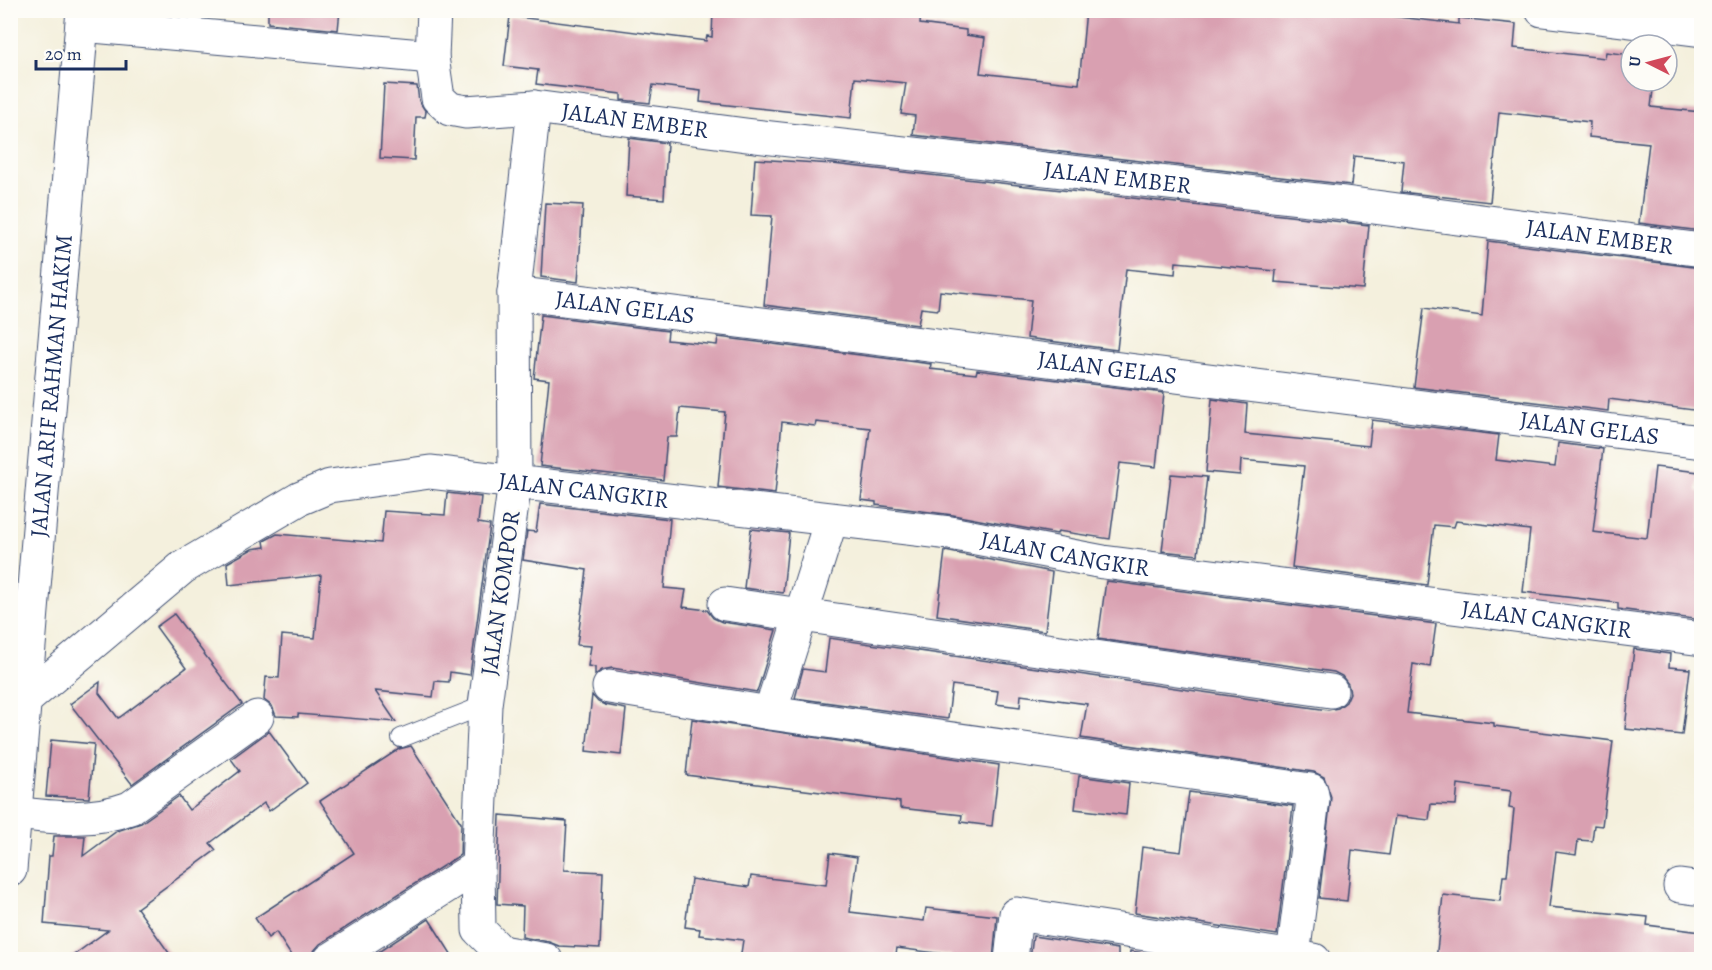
<svg xmlns="http://www.w3.org/2000/svg" width="1712" height="970" font-family="Alegreya,serif">
  <rect width="100%" height="100%" fill="#fdfcf7"/>
  <filter id="ink" filterUnits="userSpaceOnUse"><feTurbulence type="fractalNoise" baseFrequency=".0167" numOctaves="2"/><feDisplacementMap in="SourceGraphic" scale="12" xChannelSelector="R" yChannelSelector="G"/><feConvolveMatrix kernelMatrix="1 2 1 2 8 2 1 2 1" color-interpolation-filters="sRGB"/></filter>
  <filter id="wash" filterUnits="userSpaceOnUse"><feTurbulence type="fractalNoise" baseFrequency=".008" numOctaves="4" result="noise"/><feDisplacementMap in="SourceGraphic" scale="24" xChannelSelector="R" yChannelSelector="G"/><feGaussianBlur stdDeviation="1.35" result="paint"/><feColorMatrix in="noise" values="0 0 0 0 0 0 0 0 0 0 0 0 0 0 0 0 0 1.4 0 .05"/><feComposite in="paint" operator="in"/></filter>
  <g filter="url(#wash)">
    <rect width="100%" height="100%" fill="#f4f0dd"/>
    <g id="blocks">
      <!-- building -->
      <g fill="#d9a0b1">
        <polygon points="268,10 340,10 338,30 268,23"/>
        <polygon points="713,10 921,10 920,24 966,30 966,35 985,38 980,73 1079,84 1086,10 1372,10 1372,14 1459,24 1459,18 1516,24 1514,48 1605,58 1606,52 1631,55 1631,81 1654,81 1651,107 1701,112 1701,231 1639,223 1649,143 1589,137 1590,122 1499,112 1490,202 1401,192 1404,161 1354,156 1351,185 913,135 915,116 901,114 906,83 855,78 851,118 700,102 701,91 653,85 650,103 621,100 621,94 536,84 538,70 504,66 510,16 706,41 707,36 712,37"/>
        <polygon points="384,84 417,86 419,101 426,112 425,117 416,117 414,160 380,158"/>
        <polygon points="629,138 667,143 664,199 626,196"/>
        <polygon points="755,159 833,164 1369,225 1363,289 1275,282 1276,271 1176,262 1175,274 1126,269 1117,350 1027,338 1031,300 940,291 938,310 921,308 918,325 764,305 772,216 751,215"/>
        <polygon points="545,203 583,205 578,282 541,277"/>
        <polygon points="1488,241 1701,268 1701,411 1609,399 1608,411 1414,387 1424,308 1482,316"/>
        <polygon points="541,315 668,331 667,340 717,345 718,337 931,364 930,369 976,374 977,370 1164,393 1156,467 1120,463 1110,539 1058,531 1057,534 953,515 876,505 876,502 861,500 870,428 816,422 815,426 782,422 775,494 718,487 725,412 680,408 677,437 667,437 663,480 540,466 549,380 534,378"/>
        <polygon points="1212,399 1247,404 1245,434 1369,446 1372,420 1499,435 1496,460 1555,467 1558,443 1603,449 1593,532 1647,538 1655,467 1699,472 1697,491 1701,492 1701,620 1618,609 1618,603 1523,592 1530,530 1456,521 1454,527 1434,525 1427,585 1292,567 1304,466 1241,460 1240,475 1206,472"/>
        <polygon points="1171,474 1207,477 1198,555 1162,551"/>
        <polygon points="447,493 481,497 478,523 490,525 470,675 450,672 449,682 435,681 433,697 375,691 396,722 298,714 298,717 276,716 272,706 264,700 266,677 279,678 282,635 315,638 321,575 229,585 227,563 252,549 265,547 264,541 277,534 381,543 384,511 445,515"/>
        <polygon points="540,504 670,519 664,588 686,590 683,607 707,610 713,618 722,622 776,630 757,692 612,668 602,670 595,675 595,667 588,666 591,646 577,645 587,570 523,560 527,531 536,532"/>
        <polygon points="751,529 789,533 783,593 744,588"/>
        <polygon points="945,551 1052,572 1045,631 937,615"/>
        <polygon points="1106,581 1436,624 1430,667 1413,664 1407,713 1494,723 1494,726 1613,741 1602,826 1594,825 1592,841 1578,840 1576,855 1556,852 1549,907 1648,917 1647,925 1701,932 1701,960 1436,960 1443,895 1500,901 1503,876 1507,876 1514,809 1509,808 1511,791 1458,784 1456,805 1431,804 1429,820 1395,816 1389,855 1352,850 1347,901 1319,898 1331,797 1324,777 1314,772 1081,738 1087,704 1021,695 1020,707 996,704 998,691 952,685 948,719 795,698 803,669 825,672 829,638 1328,710 1338,708 1346,702 1350,693 1348,684 1342,676 1334,672 1098,639"/>
        <polygon points="174,614 242,704 132,784 70,704 100,682 99,693 118,718 120,717 186,668 156,627"/>
        <polygon points="1634,649 1670,654 1669,667 1690,669 1682,735 1625,729"/>
        <polygon points="592,695 598,702 605,705 626,709 621,755 586,751"/>
        <polygon points="692,719 999,765 992,826 961,822 962,815 900,808 900,802 686,775"/>
        <polygon points="269,731 307,783 269,811 264,803 210,843 216,850 137,908 174,960 67,960 108,930 44,924 49,856 52,856 54,836 85,836 83,856 117,831 141,823 179,796 189,810 240,771 231,759"/>
        <polygon points="51,740 94,744 89,798 46,796"/>
        <polygon points="411,746 461,823 460,855 320,944 314,951 311,960 294,960 276,932 268,938 255,918 354,853 320,801 399,749"/>
        <polygon points="1079,776 1129,783 1126,815 1075,809"/>
        <polygon points="1189,792 1293,806 1277,935 1135,913 1142,847 1181,852"/>
        <polygon points="500,815 567,821 564,870 603,872 600,948 559,946 549,942 522,937 523,906 497,904"/>
        <polygon points="830,853 857,857 850,912 924,921 926,908 997,916 993,960 950,960 951,955 897,948 895,960 740,960 743,940 699,935 700,929 685,927 691,879 749,887 751,876 826,885"/>
        <polygon points="429,919 455,960 366,960"/>
        <polygon points="1033,936 1118,949 1118,960 1030,960"/>
        <polygon points="1130,951 1188,960 1129,960"/>
      </g>
    </g>
  </g>
  <g filter="url(#ink)">
    <use href="#blocks" fill-opacity="0" stroke="#3c4c71" stroke-width="1.5"/>
    <g fill="none" stroke-linecap="round" stroke-linejoin="round">
      <!-- lane casing -->
      <g stroke="#3c4c71" stroke-width="20">
        <polyline id="lane" points="401,738 485,705"/>
      </g>
      <!-- street casing -->
      <g stroke="#3c4c71" stroke-width="35">
        <g id="street">
          <path id="s1" d="M434,10L432,57L438,98L450,109L466,112L534,107L746,135L1344,203L1702,250"/>
          <polyline points="1542,10 1702,30"/>
          <polyline points="82,25 432,57"/>
          <polyline points="534,107 514,293 515,482 485,705 478,866 479,930 501,952 546,960"/>
          <path id="s2" d="M514,293L1702,442"/>
          <polyline points="725,604 1331,691"/>
          <polyline points="609,687 770,713 1311,790 1313,800 1293,956"/>
          <path id="s3" d="M25,700L182,568L299,499L330,486L430,472L950,533L1103,562L1702,639"/>
          <polyline points="770,713 831,520"/>
          <path d="M15,813C55,818 92,822 130,808L257,717"/>
          <path id="s4" d="M10,870L83,10"/>
          <polyline points="1680,886 1702,889"/>
          <polyline points="330,960 478,866"/>
          <polyline points="1011,960 1016,914 1314,960"/>
        </g>
      </g>
      <!-- lane -->
      <use href="#lane" stroke="#fff" stroke-width="18"/>
      <!-- street -->
      <use href="#street" stroke="#fff" stroke-width="33"/>
    </g>
  </g>
  <g text-anchor="middle" dominant-baseline="central" stroke-width="6" stroke-linejoin="round" paint-order="stroke">
    <!-- street labels -->
    <g font-size="24" fill="#1b2f5e" stroke="#fdfcf7">
      <text stroke="none"><textPath href="#s1" startOffset="291">JALAN EMBER</textPath></text>
      <text stroke="none"><textPath href="#s1" startOffset="777">JALAN EMBER</textPath></text>
      <text stroke="none"><textPath href="#s1" startOffset="1263">JALAN EMBER</textPath></text>
      <text stroke="none"><textPath href="#s2" startOffset="112">JALAN GELAS</textPath></text>
      <text stroke="none"><textPath href="#s2" startOffset="598">JALAN GELAS</textPath></text>
      <text stroke="none"><textPath href="#s4" startOffset="486">JALAN ARIF RAHMAN HAKIM</textPath></text>
      <text stroke="none"><textPath href="#s2" startOffset="1084">JALAN GELAS</textPath></text>
      <text stroke="none"><textPath href="#s3" startOffset="630">JALAN CANGKIR</textPath></text>
      <text stroke="none"><textPath href="#s3" startOffset="1116">JALAN CANGKIR</textPath></text>
      <text transform="translate(500 593) rotate(-82)">JALAN KOMPOR</text>
      <text stroke="none"><textPath href="#s3" startOffset="1602">JALAN CANGKIR</textPath></text>
    </g>
  </g>
  <!-- margin -->
  <rect width="1712" height="970" fill="none" stroke="#fdfcf7" stroke-width="36"/>
  <!-- north arrow -->
  <g transform="translate(1649 63) rotate(276)"><circle r="28" fill="#fdfcf7" stroke="#a3aaba" stroke-width="1.5"/>
  <path d="M0-4.5L10 22L0 15L-10 22Z" fill="#d1495b"/>
  <text y="-9" font-size="16" font-weight="bold" text-anchor="middle" fill="#1b2f5e">U</text>
  </g>
  <!-- scale -->
  <path d="M36 60v9h90v-9" fill="none" stroke="#1b2f5e" stroke-width="3"/>
  <text x="45" y="60" font-size="18" fill="#1b2f5e" stroke="#fdfcf7" stroke-width="4.5" paint-order="stroke">20 m</text>
</svg>
